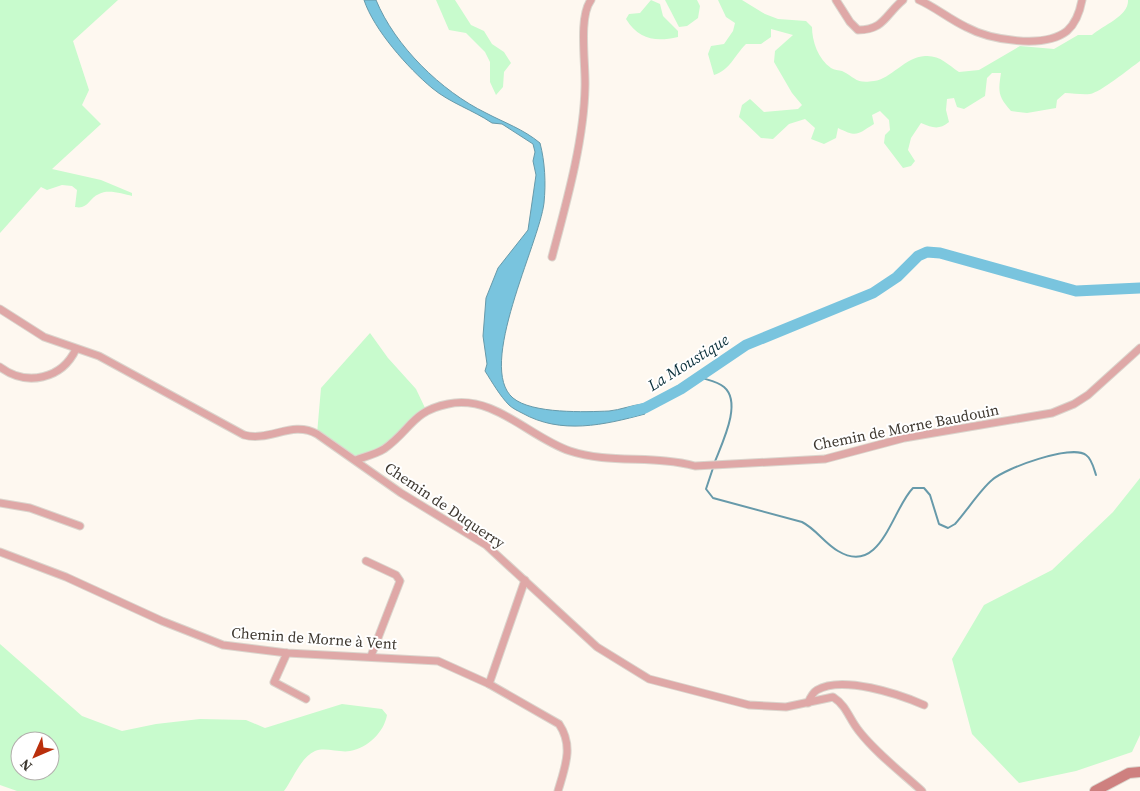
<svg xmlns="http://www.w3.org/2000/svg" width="1140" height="791" font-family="'Source Serif 4',serif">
  <rect width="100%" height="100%" fill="#fef8f0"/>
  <!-- green -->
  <g fill="#c8fbcd" fill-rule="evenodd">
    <path d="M0,0H118L73,41L89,90L82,105L101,124L52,169L101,180L132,193V196C123,194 108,189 99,194C89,198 88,210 75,207L77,190L72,186L62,185L47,190L41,187L0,233Z"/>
    <polygon points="436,0 455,0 471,25 484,31 492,44 504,52 511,63 504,72 503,87 496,95 490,82 490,62 485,52 466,33 449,30"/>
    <path d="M651,0L660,4L663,16L678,31V37C656,42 639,40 626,19L629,14L640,13Z"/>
    <polygon points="665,0 697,0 700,6 698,18 687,26 679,27"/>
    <path d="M718,0H742L765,14L778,19L806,21L812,27C812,41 818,59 831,68C834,70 839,70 842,71C856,78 856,84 874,81C891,79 905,57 925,56C940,55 947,64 959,72L979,70L1020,46L1054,49L1078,35H1092C1103,25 1129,16 1128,0H1140V61C1129,69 1101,92 1090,94C1082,95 1073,93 1065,93L1057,100L1056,108L1027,113L1011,111C998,96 998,92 1001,73H992L987,78L985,96L964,109L957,107L954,98L947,99L946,110L949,122C939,130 933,128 921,123L911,138L908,150L915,161L911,166L903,168L884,143L885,135L890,130L889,120L880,111L872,115L874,124C857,134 858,138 838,128L836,138L824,144L811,139L815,128L805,119L789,124L773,139L761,138L739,117L742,105L750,99L764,112L798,109L802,105L792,93L774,62L775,51L793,35L771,29V37L761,44H746C734,56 730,70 714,75L708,54L711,46L724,44L733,31L735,23L726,17Z"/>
    <polygon points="370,333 388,358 416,389 426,410 383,450 356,460 317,434 321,388"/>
    <polygon points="1140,478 1140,735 1132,752 1076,771 1019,783 972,734 952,659 984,605 1052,570 1113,512"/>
    <path d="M0,644L82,716L122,731L156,724L200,719L246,720L265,728L342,704L382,709L387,715C384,732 368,748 350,751C340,753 325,747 315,751C301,757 293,779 284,791H17L0,785ZM20,741H50V771H20Z"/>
  </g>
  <!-- water -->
  <path fill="#79c4de" stroke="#679aaa" d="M364,0H376C395,46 441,91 486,113C505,123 523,129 540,143C545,162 546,183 544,203C539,244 476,367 513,398C532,414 586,412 609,411C620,410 632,405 643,404L645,414C604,425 561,435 522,413C518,411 512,408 509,405C500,396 492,382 485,371L487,364L483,336L486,298L498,268L528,230L536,175L533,161L535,152L533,144L502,124L492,123C473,110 450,103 432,88C408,68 374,30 364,0Z"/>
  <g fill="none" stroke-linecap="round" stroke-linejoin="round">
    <!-- stream -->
    <g stroke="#679aaa" stroke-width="2">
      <path d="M699,377C707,380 717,381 724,387C743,403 721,445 714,464"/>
      <path d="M713,468L706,489L713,498L802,522C816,529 824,543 838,551C881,577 892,509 913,488H924L930,495L939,524L948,528L955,524C966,512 980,490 992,480C1005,468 1072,444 1086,455C1092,459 1094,469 1096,475"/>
    </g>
    <!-- river -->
    <polyline stroke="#79c4de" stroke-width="11" points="630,412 645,408 681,389 746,345 873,293 897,277 918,256 927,252 940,253 1076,291 1140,288"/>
    <!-- street casing -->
    <g stroke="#dbd5cd" stroke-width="9">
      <g id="street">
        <path d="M836,0L850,22L858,30C884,30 885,15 903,0"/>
        <path d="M919,0C935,7 949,19 966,27C990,40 1044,49 1067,31C1076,23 1080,11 1082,0"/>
        <path d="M552,257C566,204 584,141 585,87C586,65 578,17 591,0"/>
        <path d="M0,309L44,337L99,356L244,435C270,442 292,420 317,434L401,493L486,545L597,647L649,679L749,705L786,707L833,697C847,706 849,719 859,731C876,753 901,772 922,791"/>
        <path d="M0,367C27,387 62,379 76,349"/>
        <path d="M356,460C364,457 376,454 384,449C411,430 412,411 448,404C494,394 530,438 570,451C609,464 655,455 695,466L825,459L904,438L1052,413L1074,404L1088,395L1140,348"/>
        <polyline points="0,503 30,508 80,526"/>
        <path d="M0,552L66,577L162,621L223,645L287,653L438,661L489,684L559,724C574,746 565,767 558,791"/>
        <polyline points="366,561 396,575 400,581 371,656"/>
        <polyline points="287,653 274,682 306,699"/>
        <polyline points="489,684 525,580"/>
        <path d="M808,703C810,698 812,693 817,690C842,675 899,694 924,705"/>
      </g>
    </g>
    <!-- secondary casing -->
    <g stroke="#dbd5cd" stroke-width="12">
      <polyline id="secondary" points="1095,791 1129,773 1140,772"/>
    </g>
    <!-- street -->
    <use href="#street" stroke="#dfa8a7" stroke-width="7"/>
    <!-- secondary -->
    <use href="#secondary" stroke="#ce807f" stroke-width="10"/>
  </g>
  <g text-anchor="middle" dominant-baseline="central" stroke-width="4" stroke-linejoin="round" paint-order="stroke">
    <!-- street labels -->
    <g font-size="15" fill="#3e3830" stroke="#fff">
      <text transform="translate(906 427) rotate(-11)">Chemin de Morne Baudouin</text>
      <text transform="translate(445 505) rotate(34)">Chemin de Duquerry</text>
      <text transform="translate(314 638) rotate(4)">Chemin de Morne à Vent</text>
    </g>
    <!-- water labels -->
    <g font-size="16" font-style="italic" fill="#0b303b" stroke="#fff">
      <text transform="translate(688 362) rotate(-32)">La Moustique</text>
    </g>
  </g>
  <!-- north arrow -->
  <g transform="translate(35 756) rotate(225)"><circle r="24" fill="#ffffff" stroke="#b2afac"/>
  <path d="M0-4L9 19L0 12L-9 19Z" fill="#ba2f0c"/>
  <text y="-8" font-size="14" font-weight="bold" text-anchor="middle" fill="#3e3830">N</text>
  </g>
</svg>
